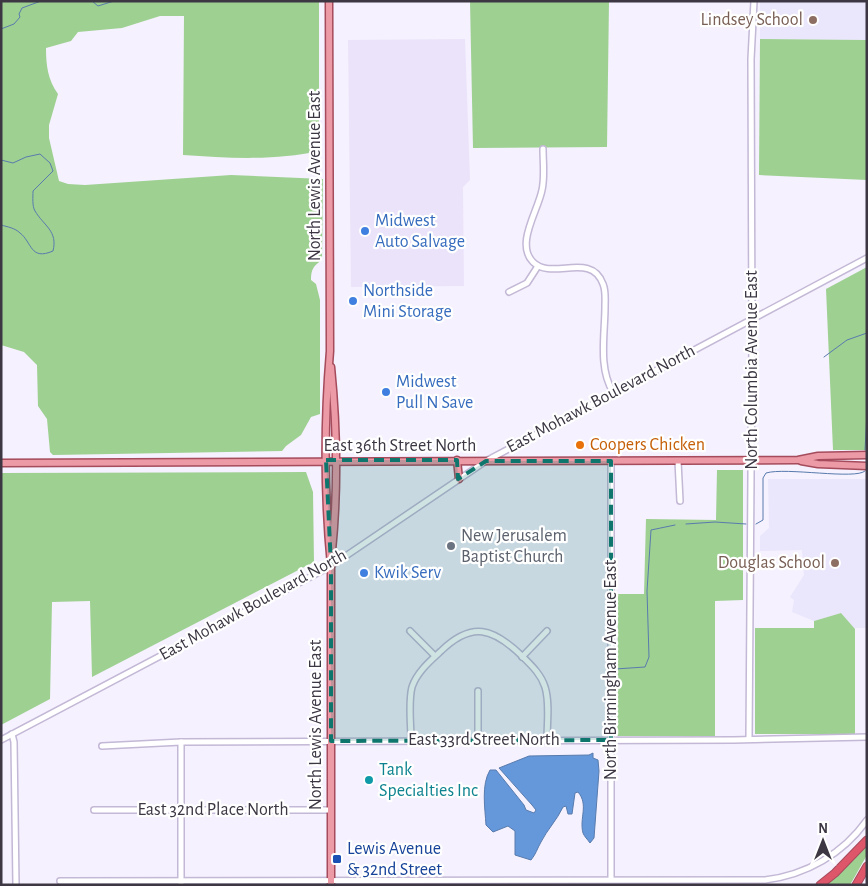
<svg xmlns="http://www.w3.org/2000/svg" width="868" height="886" font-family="'Alegreya Sans',sans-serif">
  <rect width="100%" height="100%" fill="#f5f1fe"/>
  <!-- built -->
  <polygon fill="#ebe3fa" points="465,39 470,180 463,187 464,286 351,287 348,40"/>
  <!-- education -->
  <g fill="#eae6fc">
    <polygon points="760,1 867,1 867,40 760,39"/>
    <polygon points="768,479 867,479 867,628 854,628 841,613 814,621 792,612 794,600 790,597 804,575 802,550 760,551 760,536 769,528"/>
  </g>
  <!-- green -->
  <g fill="#9ed092">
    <path d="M1,1H319V151C274,161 228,158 183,155L184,16H160L122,28L78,32L71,41L46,48C46,66 48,80 58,94L49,125V138L59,181L68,184L85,185L231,175L323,179L322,260C313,266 311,270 311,280L316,284L320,300V414L311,417L301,435L286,446L282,451L53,455L50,452L47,419L38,406L37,365L24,352L1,345Z"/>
    <polygon points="470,1 609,1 607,147 473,148"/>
    <polygon points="760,39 867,40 867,180 759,175"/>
    <polygon points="867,267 867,450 833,450 826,289"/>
    <polygon points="717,470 743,470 743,600 715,601 715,736 617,736 618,594 644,594 646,519 716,520"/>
    <polygon points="306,472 313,492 314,562 92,677 90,601 52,602 50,699 1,725 1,473"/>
    <polygon points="841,613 855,629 855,734 755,734 755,628 814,628 814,621"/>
    <polygon points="867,844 867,855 850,885 824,885"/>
  </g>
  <!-- water -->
  <path fill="#6498db" stroke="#587bad" d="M593,753V758L598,760L599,771L594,838L590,843C588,840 584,836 583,833C579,818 589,805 578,792L575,793L572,814H568L566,806L563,807C557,820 547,830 541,842C537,849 536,854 531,860L515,855V831L508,826L493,832L486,825C485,808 481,785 490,770H496L524,805L526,810L534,813L536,810L532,805L499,768L529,756L589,755Z"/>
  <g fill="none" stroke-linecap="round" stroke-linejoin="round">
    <!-- stream -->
    <g stroke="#587bad" stroke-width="1">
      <polyline points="92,1 98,6 114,1"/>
      <polyline points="1,29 14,24 20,17 19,14 22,8 41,1"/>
      <path d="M1,160L13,163L26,157L40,154L50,163L53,171L33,191C33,197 32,206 35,211C44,226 58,231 53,251C30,261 32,242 20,233C15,228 8,227 1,225"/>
      <polyline points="824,357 847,340 867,333"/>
      <polyline points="865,450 867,413"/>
      <polyline points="686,524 715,522 746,524"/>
      <path d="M756,524L763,520V478L766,473C786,467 856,480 865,471"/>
      <polyline points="615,734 615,669 645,667 649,657 647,591 651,530 675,525"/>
    </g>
    <!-- minor casing -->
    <g stroke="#c3b8d6" stroke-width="8">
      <g id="minor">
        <path d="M543,149C543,162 545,177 542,190C538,211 515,244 533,262C552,281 591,251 603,284C606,291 605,299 605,307C605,334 598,368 613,392"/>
        <polyline points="509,292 527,283 538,266"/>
        <polyline points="678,461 680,501"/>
        <polyline points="410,631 435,656"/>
        <polyline points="522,657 547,631"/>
        <polyline points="478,691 478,740"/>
        <polyline points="12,734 14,742 16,885"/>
        <polyline points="749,739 752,344 751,59 754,1"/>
        <polyline points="1,740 331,566 486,461 867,258"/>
        <path d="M411,740C411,724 408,703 412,687C417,672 430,661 441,651C472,621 493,628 522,656C531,665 541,674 545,687C550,703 547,723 547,740"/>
        <polyline points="181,742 181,885"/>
        <polyline points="102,746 181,742 734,740 867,737"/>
        <polyline points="94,810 331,810"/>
        <polyline points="611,879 611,461"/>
        <path d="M60,881L765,880C806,875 843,854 867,820"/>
      </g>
    </g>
    <!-- major casing -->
    <g stroke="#a54b5c" stroke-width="9">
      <g id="major">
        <path d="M329,1L330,351C324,422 324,494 331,566"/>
        <path d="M331,367C337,427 338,491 332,551"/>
        <polyline points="457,460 459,479"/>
        <polyline points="801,461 818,464 867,466"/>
        <polyline points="1,463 798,460 818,456 867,455"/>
        <polyline points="331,561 331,885"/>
      </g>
    </g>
    <!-- highway casing -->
    <g stroke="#a54b5c" stroke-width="9">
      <g id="highway">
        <polyline points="820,885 835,873 867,840"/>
        <polyline points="856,885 867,866"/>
      </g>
    </g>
    <!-- minor -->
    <use href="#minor" stroke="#fff" stroke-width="5"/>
    <!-- major -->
    <use href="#major" stroke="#eb9aa6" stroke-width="6"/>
    <!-- highway -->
    <use href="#highway" stroke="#de566a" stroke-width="7"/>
  </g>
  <!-- marked area -->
  <path fill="#0f766e" fill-opacity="0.2" stroke="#0f766e" stroke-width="4" stroke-dasharray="10 6" stroke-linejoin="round" d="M326,460H457L458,479L486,461H611V740L331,741V566Z"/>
  <!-- markers -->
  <g fill="#8d6e63" stroke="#fff" stroke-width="2">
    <circle cx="813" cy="20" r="5"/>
    <circle cx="835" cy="563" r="5"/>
  </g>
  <g fill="#3f7fe0" stroke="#fff" stroke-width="2">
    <circle cx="365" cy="231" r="5"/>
    <circle cx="353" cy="301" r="5"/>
    <circle cx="386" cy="392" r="5"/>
    <circle cx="364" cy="573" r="5"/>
  </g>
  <circle fill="#e8710a" stroke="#fff" stroke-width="2" cx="580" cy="445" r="5"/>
  <circle fill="#6b7280" stroke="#fff" stroke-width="2" cx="451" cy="546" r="5"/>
  <circle fill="#0f9aa8" stroke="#fff" stroke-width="2" cx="369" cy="780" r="5"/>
  <rect fill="#1a4fb4" stroke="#fff" stroke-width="2" x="332" y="854" width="10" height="10" rx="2.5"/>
  <g text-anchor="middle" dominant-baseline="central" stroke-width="4.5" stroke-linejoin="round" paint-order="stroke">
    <!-- education labels -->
    <g font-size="18" fill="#785e54" stroke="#fff" text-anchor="end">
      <text x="803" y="20">Lindsey School</text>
      <text x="825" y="563">Douglas School</text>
    </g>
    <!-- street labels -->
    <g font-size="18" fill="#3c3743" stroke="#fff">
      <text transform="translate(315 176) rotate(-90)">North Lewis Avenue East</text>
      <text transform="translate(752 370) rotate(-90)">North Columbia Avenue East</text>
      <text transform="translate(601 399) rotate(-28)">East Mohawk Boulevard North</text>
      <text x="400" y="446">East 36th Street North</text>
      <text transform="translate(253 605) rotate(-29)">East Mohawk Boulevard North</text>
      <text transform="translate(611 670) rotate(-90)">North Birmingham Avenue East</text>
      <text transform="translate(316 725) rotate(-90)">North Lewis Avenue East</text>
      <text x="484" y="740">East 33rd Street North</text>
      <text x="213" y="810">East 32nd Place North</text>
    </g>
    <!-- shop labels -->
    <g font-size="18" fill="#366cbe" stroke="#fff" text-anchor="start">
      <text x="375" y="221">Midwest<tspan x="375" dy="21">Auto Salvage</tspan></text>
      <text x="363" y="291">Northside<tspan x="363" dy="21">Mini Storage</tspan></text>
      <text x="396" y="382">Midwest<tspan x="396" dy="21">Pull N Save</tspan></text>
      <text x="374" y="573">Kwik Serv</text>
    </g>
    <!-- food labels -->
    <g font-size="18" fill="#c56008" stroke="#fff" text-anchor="start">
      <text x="590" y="445">Coopers Chicken</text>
    </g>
    <!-- worship labels -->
    <g font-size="18" fill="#5b616d" stroke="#fff" text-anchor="start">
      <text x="461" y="536">New Jerusalem<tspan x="461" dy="21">Baptist Church</tspan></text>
    </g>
    <!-- culture labels -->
    <g font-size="18" fill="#0d838f" stroke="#fff" text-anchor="start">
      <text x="379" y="770">Tank<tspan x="379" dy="21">Specialties Inc</tspan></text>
    </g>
    <!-- transit labels -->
    <g font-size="18" fill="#164399" stroke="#fff" text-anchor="start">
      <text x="347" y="849">Lewis Avenue<tspan x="347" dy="21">&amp; 32nd Street</tspan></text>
    </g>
  </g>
  <!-- border -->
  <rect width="868" height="886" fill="none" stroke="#3c3743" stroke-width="5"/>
  <!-- north arrow -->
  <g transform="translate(823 841)" stroke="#ffffff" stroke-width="4" paint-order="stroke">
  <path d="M0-4L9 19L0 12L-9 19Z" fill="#3c3743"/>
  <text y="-8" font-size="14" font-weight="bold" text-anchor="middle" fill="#3c3743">N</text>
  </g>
</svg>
